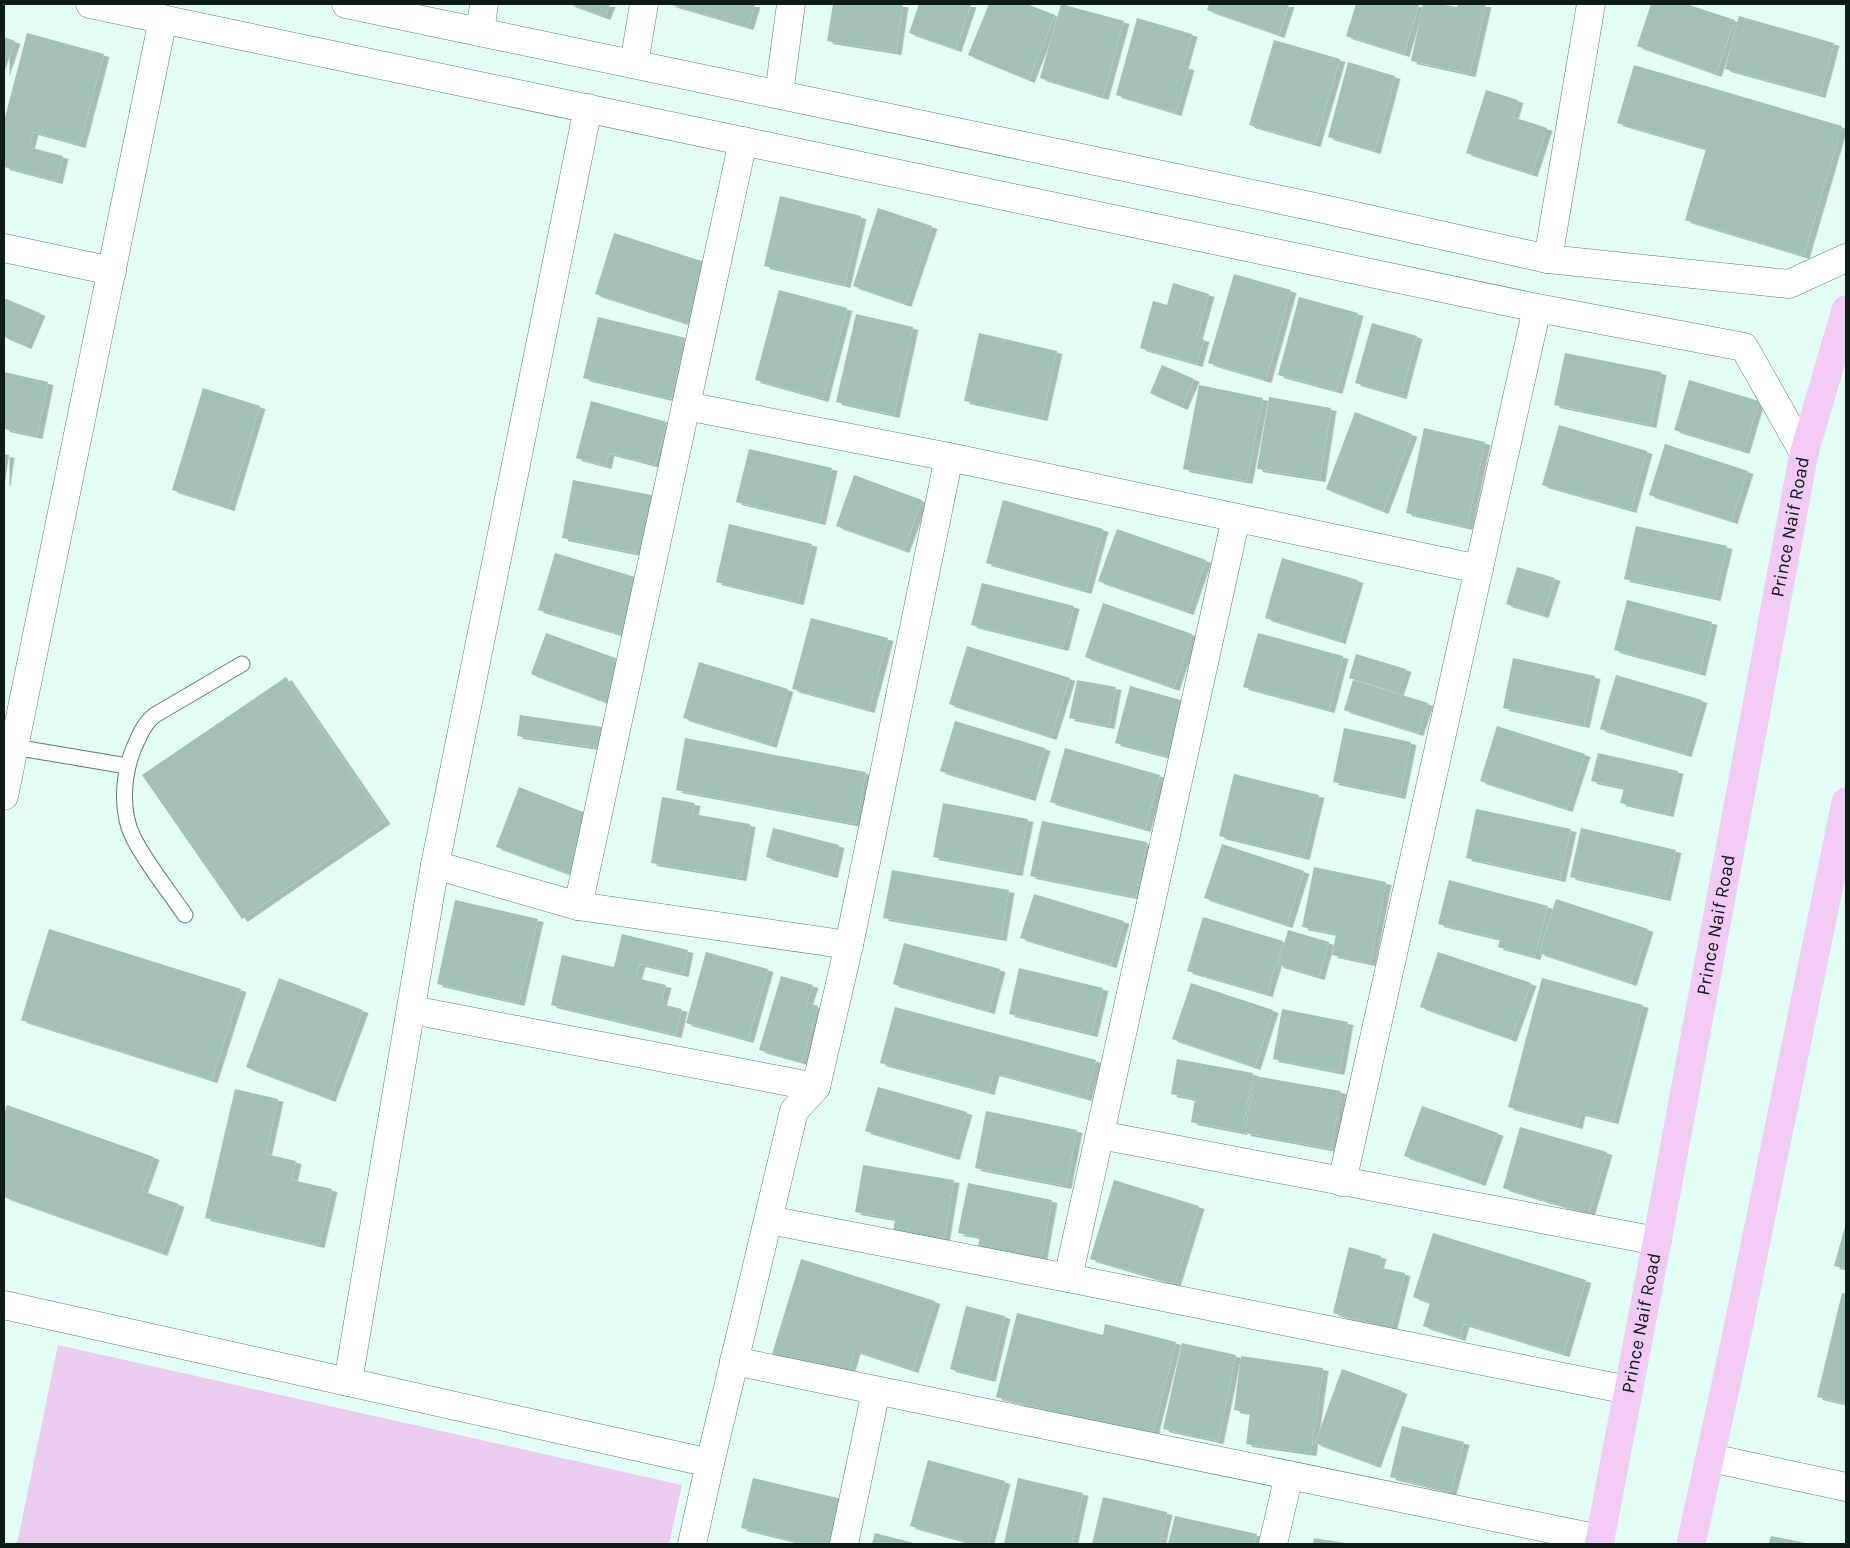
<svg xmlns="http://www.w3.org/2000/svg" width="1850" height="1548" font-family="Karla,sans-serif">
  <defs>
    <filter id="shadow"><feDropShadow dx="5.5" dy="3" stdDeviation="0" flood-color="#0004"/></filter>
  </defs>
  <rect width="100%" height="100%" fill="#e3fef6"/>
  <!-- green -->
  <polygon fill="#ebcbee" points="58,1345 682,1485 669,1544 17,1544"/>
  <!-- building -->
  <g fill="#a1c1b8" filter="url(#shadow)">
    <polygon points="569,4 610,4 605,17"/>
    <polygon points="669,4 755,4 748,27"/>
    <polygon points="833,4 903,4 896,52 827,41"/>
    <polygon points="919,4 971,4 956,49 909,33"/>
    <polygon points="989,4 1027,4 1055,15 1029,80 968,55"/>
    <polygon points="1061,4 1124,21 1103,97 1040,78"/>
    <polygon points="1209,4 1289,4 1279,35 1207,10"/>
    <polygon points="1356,4 1419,4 1404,54 1346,36"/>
    <polygon points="1423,4 1439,4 1457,7 1458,4 1486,4 1470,74 1411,61"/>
    <polygon points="1651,4 1686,4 1735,20 1716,74 1637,46"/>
    <polygon points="1739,16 1834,43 1820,95 1725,69"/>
    <polygon points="1137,18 1192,34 1183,66 1189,67 1176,113 1116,95"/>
    <polygon points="27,33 104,54 80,145 33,132 29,147 63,156 57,181 4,167 4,121"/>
    <polygon points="4,37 15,41 4,73"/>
    <polygon points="1274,40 1340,59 1315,144 1249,125"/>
    <polygon points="1348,62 1395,76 1375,151 1328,137"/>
    <polygon points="1634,65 1842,126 1804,256 1685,220 1706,149 1617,123"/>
    <polygon points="1486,90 1518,100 1513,117 1547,128 1532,174 1466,153"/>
    <polygon points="780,196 861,216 845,285 764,266"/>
    <polygon points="878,208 932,226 906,304 853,286"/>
    <polygon points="614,233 708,263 689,324 595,294"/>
    <polygon points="1234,274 1291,290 1266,380 1208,363"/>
    <polygon points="1173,283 1209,294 1197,337 1204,339 1197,364 1140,348 1153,301 1167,305"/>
    <polygon points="779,290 847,308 823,399 755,380"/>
    <polygon points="1299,297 1358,313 1337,391 1278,375"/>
    <polygon points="4,298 40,313 26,346 4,337"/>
    <polygon points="856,314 913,327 894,415 836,402"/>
    <polygon points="598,317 686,338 671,399 583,378"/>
    <polygon points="1372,323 1417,336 1401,396 1355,383"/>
    <polygon points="979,333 1057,351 1042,418 964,401"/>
    <polygon points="1565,353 1661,372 1651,425 1554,405"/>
    <polygon points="1162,365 1194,379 1182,407 1150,393"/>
    <polygon points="4,372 48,382 37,436 4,429"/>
    <polygon points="1689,380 1759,401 1744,451 1674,430"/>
    <polygon points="1199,385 1263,398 1247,481 1183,469"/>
    <polygon points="203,388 260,406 229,508 172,490"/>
    <polygon points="1269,397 1331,408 1320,479 1257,469"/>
    <polygon points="591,401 667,422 655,465 609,453 606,466 576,458"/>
    <polygon points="1355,412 1412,434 1383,511 1326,489"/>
    <polygon points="1559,425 1647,451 1631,510 1542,485"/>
    <polygon points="1424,428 1485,442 1467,527 1406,513"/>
    <polygon points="1665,444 1748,471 1732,521 1649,495"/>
    <polygon points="749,449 832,468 820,522 736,502"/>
    <polygon points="4,454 9,455 5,483 4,483"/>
    <polygon points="854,475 922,500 904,550 836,526"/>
    <polygon points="573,480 657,496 645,555 562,538"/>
    <polygon points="1003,500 1103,529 1086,591 986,563"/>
    <polygon points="729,524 812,544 798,602 716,582"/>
    <polygon points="1636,526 1727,546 1715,598 1624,579"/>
    <polygon points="1117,529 1206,560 1188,612 1098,581"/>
    <polygon points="555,553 642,579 626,636 538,610"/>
    <polygon points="1282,558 1358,580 1340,641 1265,618"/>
    <polygon points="1517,567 1555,578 1543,615 1506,604"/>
    <polygon points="982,583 1074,606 1063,648 971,625"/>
    <polygon points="1627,600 1712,622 1700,673 1614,650"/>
    <polygon points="1103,603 1192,634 1174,688 1085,657"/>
    <polygon points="811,618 888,638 869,710 792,689"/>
    <polygon points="546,633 621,660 605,702 531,674"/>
    <polygon points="1258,633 1343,656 1329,710 1243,687"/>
    <polygon points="967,646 1070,678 1051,737 949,704"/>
    <polygon points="1356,654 1406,669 1398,693 1349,678"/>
    <polygon points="1513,658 1595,676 1584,725 1503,708"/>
    <polygon points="699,662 788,689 771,745 683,718"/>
    <polygon points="1616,675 1702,700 1686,754 1600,729"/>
    <polygon points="286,677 385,821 242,919 142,775"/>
    <polygon points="1077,680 1116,687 1109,726 1069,718"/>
    <polygon points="1353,680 1428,703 1418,733 1344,710"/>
    <polygon points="1130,686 1188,702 1173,758 1115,743"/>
    <polygon points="520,715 602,727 600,748 517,736"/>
    <polygon points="955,721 1045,748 1030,798 940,771"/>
    <polygon points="1497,726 1585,754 1567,809 1480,781"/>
    <polygon points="1344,728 1411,742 1400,796 1333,782"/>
    <polygon points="685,738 866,772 856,824 676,790"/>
    <polygon points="1065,748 1160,775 1145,829 1050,802"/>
    <polygon points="1598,753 1678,771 1668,814 1620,803 1624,788 1591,781"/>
    <polygon points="1234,774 1319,795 1304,857 1219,836"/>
    <polygon points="519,787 596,817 574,876 496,847"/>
    <polygon points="662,797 695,803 693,814 750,824 741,878 651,863"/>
    <polygon points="943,803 1028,819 1017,873 933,857"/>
    <polygon points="1476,809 1571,829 1560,879 1466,858"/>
    <polygon points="1042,821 1147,842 1136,897 1030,876"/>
    <polygon points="773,828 839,845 832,875 766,857"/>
    <polygon points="1581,828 1676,850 1665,898 1570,877"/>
    <polygon points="1222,844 1304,871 1287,925 1204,898"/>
    <polygon points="1314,867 1386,882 1370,963 1332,955 1336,934 1302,927"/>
    <polygon points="892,870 1009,890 1001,938 883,918"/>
    <polygon points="1449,880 1548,906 1535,957 1498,947 1500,939 1438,924"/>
    <polygon points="1034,894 1124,921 1111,965 1020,938"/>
    <polygon points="1556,899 1648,929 1631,983 1539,953"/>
    <polygon points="455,900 538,919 519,1003 437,984"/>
    <polygon points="1203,917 1283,941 1267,994 1187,971"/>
    <polygon points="49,929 241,989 212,1080 21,1020"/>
    <polygon points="1288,930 1329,942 1319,977 1278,965"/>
    <polygon points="622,934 688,950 683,974 640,964 636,978 666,985 661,1004 682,1009 676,1035 551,1005 562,955 614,967"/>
    <polygon points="904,943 1000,969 989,1011 893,984"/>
    <polygon points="706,952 768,969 748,1040 686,1023"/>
    <polygon points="1438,952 1531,983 1511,1039 1420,1007"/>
    <polygon points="1019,968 1103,988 1092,1034 1009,1014"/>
    <polygon points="781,976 813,985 807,1003 818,1006 802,1062 759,1050"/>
    <polygon points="279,978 363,1010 330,1099 246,1067"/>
    <polygon points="1542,978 1643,1005 1613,1121 1580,1113 1577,1126 1508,1107"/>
    <polygon points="1191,983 1273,1010 1255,1067 1172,1039"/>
    <polygon points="895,1007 1096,1060 1086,1098 994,1073 989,1092 880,1063"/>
    <polygon points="1282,1009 1348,1022 1339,1072 1273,1059"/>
    <polygon points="1177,1059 1253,1073 1242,1132 1191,1122 1195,1099 1171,1094"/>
    <polygon points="1255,1076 1341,1091 1331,1149 1245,1133"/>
    <polygon points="878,1087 967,1112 954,1157 865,1131"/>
    <polygon points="235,1089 278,1099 266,1154 296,1161 292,1180 332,1189 319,1245 205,1218"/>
    <polygon points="7,1105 154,1157 142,1191 179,1204 162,1253 4,1197 4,1114"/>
    <polygon points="1422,1106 1498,1133 1480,1183 1404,1156"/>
    <polygon points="986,1111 1077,1130 1066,1186 975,1168"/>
    <polygon points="1520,1127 1607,1152 1589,1214 1503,1188"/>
    <polygon points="863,1165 954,1180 944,1241 893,1232 895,1219 855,1212"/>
    <polygon points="1114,1180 1199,1206 1175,1284 1090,1259"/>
    <polygon points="968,1183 1052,1200 1041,1261 977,1249 980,1237 958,1233"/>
    <polygon points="1846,1223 1846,1269 1834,1266"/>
    <polygon points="1433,1233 1586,1280 1564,1354 1464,1324 1460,1338 1423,1326 1430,1303 1413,1297"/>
    <polygon points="1349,1247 1381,1256 1378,1267 1405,1273 1391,1329 1333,1313"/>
    <polygon points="801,1259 935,1301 913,1370 855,1351 847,1378 772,1354"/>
    <polygon points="1842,1293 1846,1294 1846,1404 1817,1397"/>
    <polygon points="966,1306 1005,1316 990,1379 950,1369"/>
    <polygon points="1017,1313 1103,1335 1105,1324 1176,1342 1152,1437 996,1397"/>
    <polygon points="1182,1343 1236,1355 1218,1441 1163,1429"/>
    <polygon points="1241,1356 1323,1368 1311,1453 1246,1444 1250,1413 1234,1410"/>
    <polygon points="1342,1369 1402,1391 1375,1465 1315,1443"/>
    <polygon points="1402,1426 1464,1442 1451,1492 1390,1477"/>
    <polygon points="928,1460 1005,1481 988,1544 974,1544 910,1526"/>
    <polygon points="753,1478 846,1500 836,1544 807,1544 741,1528"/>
    <polygon points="1018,1478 1083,1493 1072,1544 1004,1544"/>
    <polygon points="1103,1497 1167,1512 1160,1544 1092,1544"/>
    <polygon points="1175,1516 1257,1534 1254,1544 1168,1544"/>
    <polygon points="875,1533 918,1544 872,1544"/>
    <polygon points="1771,1536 1806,1543 1806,1544 1769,1544"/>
    <polygon points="1314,1538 1346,1543 1346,1544 1313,1544"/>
  </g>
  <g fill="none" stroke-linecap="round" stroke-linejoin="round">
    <!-- lane casing -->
    <g stroke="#5b7a72" stroke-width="17">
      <g id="lane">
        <polyline points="14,747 127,766"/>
        <path d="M185,915C168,890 148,866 134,839C120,813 123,776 133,750C139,737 143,724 155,715L242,664"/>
      </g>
    </g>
    <!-- street casing -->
    <g stroke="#5b7a72" stroke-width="29">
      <g id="street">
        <polyline points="480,32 484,4"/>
        <polyline points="634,64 644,4"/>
        <polyline points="779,94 791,4"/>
        <polyline points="4,248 112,271"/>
        <polyline points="1548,259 1591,4"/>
        <polyline points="686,406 949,457 1479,569"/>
        <polyline points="435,865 578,906 849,945"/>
        <polyline points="578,906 743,141"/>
        <polyline points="412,1010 816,1087"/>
        <polyline points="1100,1135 1657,1241"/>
        <polyline points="1342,1182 1537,308"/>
        <polyline points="769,1220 1068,1278 1628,1390"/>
        <polyline points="1068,1278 1236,518"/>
        <polyline points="4,1305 710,1463"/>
        <polyline points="734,1361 1600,1539"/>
        <polyline points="348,1382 435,865 588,108"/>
        <polyline points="1711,1458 1846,1487"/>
        <polyline points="692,1544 710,1463 794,1111 816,1087 849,945 949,457"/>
        <polyline points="844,1544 876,1391"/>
        <polyline points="1273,1544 1289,1475"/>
      </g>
    </g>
    <!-- secondary casing -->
    <g stroke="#5b7a72" stroke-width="29">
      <g id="secondary">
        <polyline points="90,4 1537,308 1744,347 1804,453"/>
        <polyline points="346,4 1310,206 1548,259 1789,284 1846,258"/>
        <polyline points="4,796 163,19"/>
      </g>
    </g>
    <!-- primary casing -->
    <g stroke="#dddfdf" stroke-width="29">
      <g id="primary">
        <path id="s1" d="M1599,1544L1657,1241L1804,453L1846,310"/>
        <polyline points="1691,1544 1735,1343 1846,802"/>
      </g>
    </g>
    <!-- lane -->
    <use href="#lane" stroke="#fff" stroke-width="15"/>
    <!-- street -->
    <use href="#street" stroke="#fff" stroke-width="28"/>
    <!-- secondary -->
    <use href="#secondary" stroke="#fff" stroke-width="28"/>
    <!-- primary -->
    <use href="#primary" stroke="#f2caf6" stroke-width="28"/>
  </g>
  <g text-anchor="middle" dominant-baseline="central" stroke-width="4" stroke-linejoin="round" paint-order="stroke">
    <!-- street labels -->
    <g font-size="19" fill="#0e1b17" stroke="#fff">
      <text stroke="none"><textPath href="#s1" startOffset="1035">Prince Naif Road</textPath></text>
      <text stroke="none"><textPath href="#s1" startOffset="630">Prince Naif Road</textPath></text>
      <text stroke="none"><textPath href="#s1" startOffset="225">Prince Naif Road</textPath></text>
    </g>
  </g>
  <!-- border -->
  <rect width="1850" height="1548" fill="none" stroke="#0e1b17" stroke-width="10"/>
</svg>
